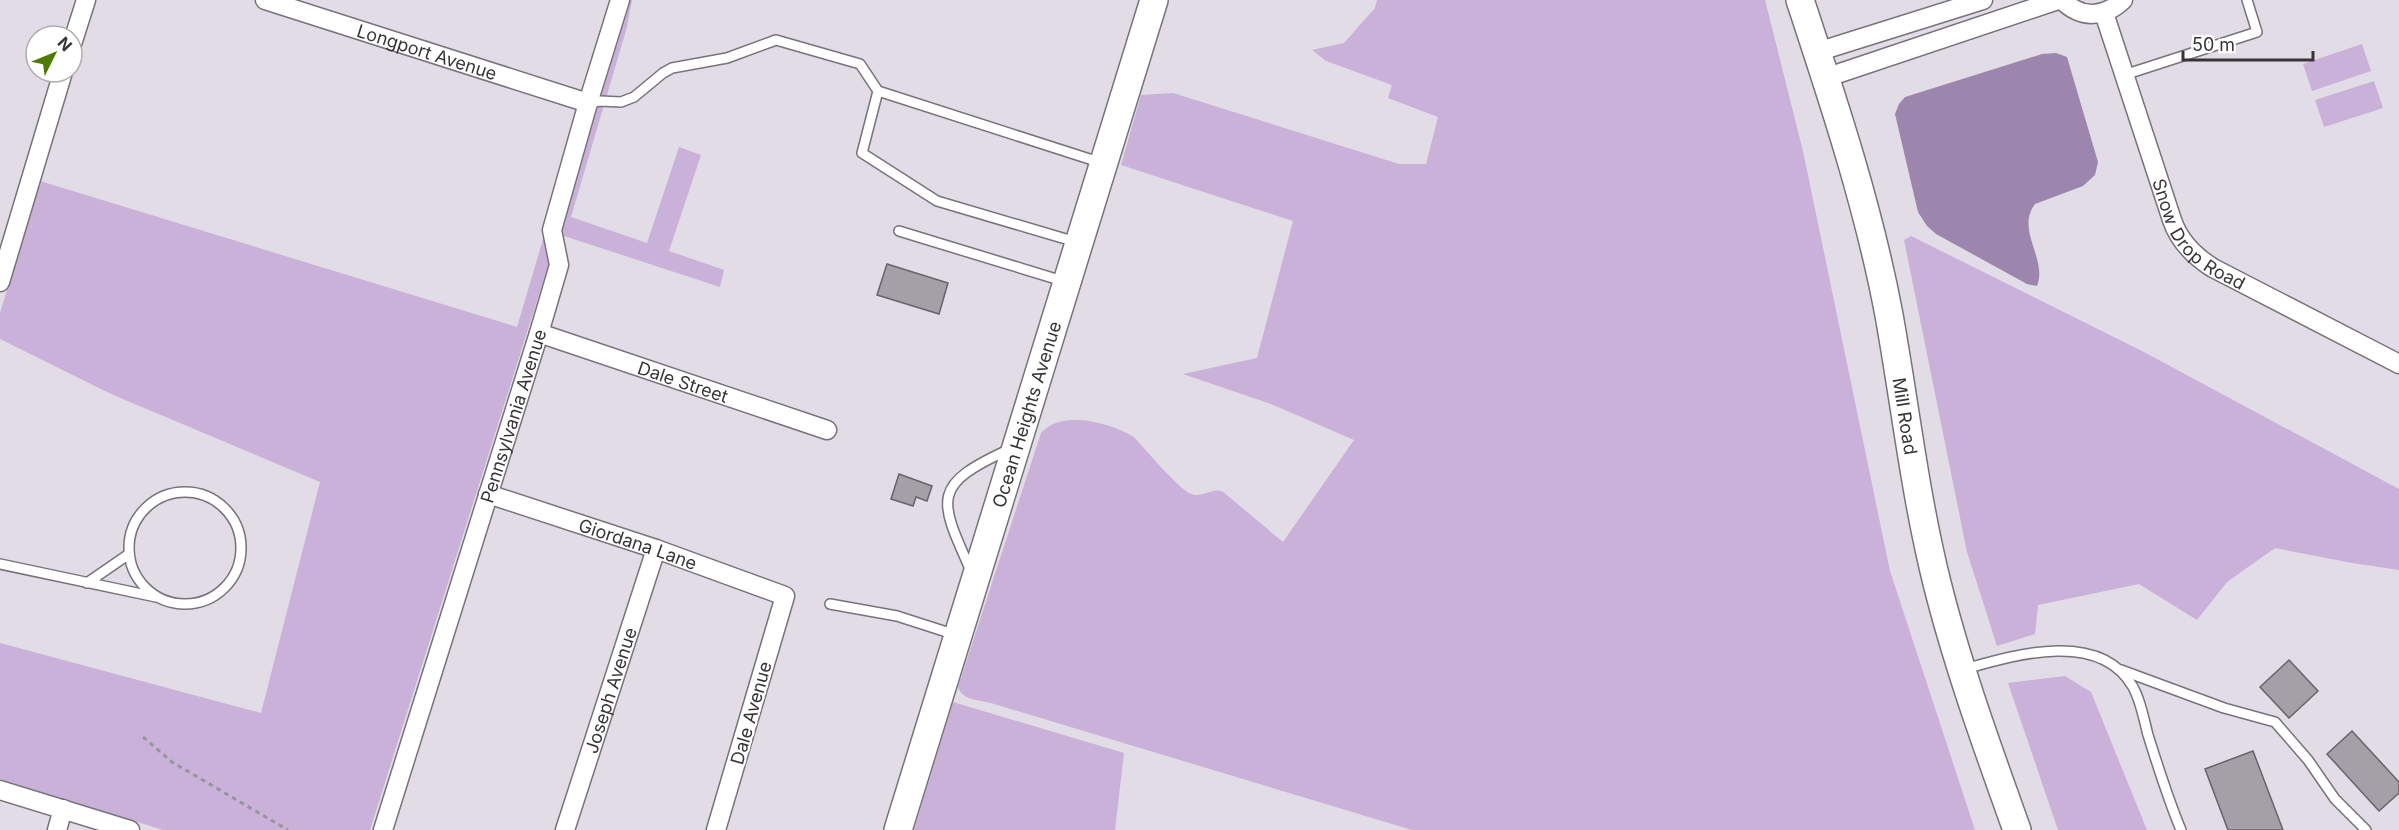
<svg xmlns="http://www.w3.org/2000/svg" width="2399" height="830" font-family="Inter,sans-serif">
  <rect width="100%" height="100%" fill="#e1dce5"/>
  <!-- green -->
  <g fill="#c9b1da">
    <polygon points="614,0 632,0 627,27 571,217 647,243 679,147 701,155 669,251 724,270 720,287 558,234 370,830 163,830 0,779 0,643 261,713 320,482 111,394 0,339 0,313 40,181 517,327"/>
    <path d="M1377,0H1765L1803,151L1890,571L1975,830H1412L991,703C978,700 962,700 958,687L1041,433C1062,409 1111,423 1134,437C1144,448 1180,490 1191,494C1203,498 1211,488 1222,491L1283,542L1354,440L1271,404L1183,374L1257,358L1293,221L1121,165L1141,95L1173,93L1399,164H1426L1438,117L1388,98L1392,85L1326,61L1312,50L1344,43L1375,8Z"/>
    <polygon points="2362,44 2371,71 2312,91 2303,64"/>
    <polygon points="2374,81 2383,108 2324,127 2315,100"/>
    <polygon points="1911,236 2142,351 2399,489 2399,570 2352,563 2275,548 2227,582 2197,620 2139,584 2038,605 2035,634 1997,646 1967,552 1904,240"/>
    <polygon points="2065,676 2091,692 2147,830 2058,830 2008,683"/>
    <polygon points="953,702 1124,753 1115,830 914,830"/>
  </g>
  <!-- water -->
  <path fill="#9c86ad" d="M2056,53L2067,57L2098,162L2095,175L2083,186L2035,204C2015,230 2048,259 2037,286L2027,284L1936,234L1927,226L1918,212L1895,114L1899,104L1905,97L2042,54Z"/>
  <!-- building -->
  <g fill="#a5a0a8" stroke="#67636a" stroke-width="1.5">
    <polygon points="887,264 948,283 939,314 877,295"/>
    <polygon points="899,474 932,486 927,501 916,497 913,506 891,499"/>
    <polygon points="2289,660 2318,691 2289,718 2260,687"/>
    <polygon points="2352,731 2399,782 2399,793 2379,811 2327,754"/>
    <polygon points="2253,751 2283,830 2228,830 2205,769"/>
  </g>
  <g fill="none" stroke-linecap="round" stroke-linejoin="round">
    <!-- lane casing -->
    <g stroke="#77737a" stroke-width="12">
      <g id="lane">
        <polyline points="2124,75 2257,32 2247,0"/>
        <polyline points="588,103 600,101 621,102 634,97 663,73 672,68 727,58 776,40 860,64 878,91"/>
        <polyline points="899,231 1066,282"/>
        <polyline points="1076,242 937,201 862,153 878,91 1102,163"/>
        <circle cx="185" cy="548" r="56"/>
        <polyline points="0,564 156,597"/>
        <path d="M971,571C938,498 931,485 1010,449"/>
        <polyline points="87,583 129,554"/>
        <polyline points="830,604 897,616 956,635"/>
        <path d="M1965,669C2014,655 2100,629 2133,687C2141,701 2144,720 2148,735C2158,767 2168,799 2181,830"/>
        <polyline points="2121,670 2224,708 2275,722 2308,760 2335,799 2366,830"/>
      </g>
    </g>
    <!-- street casing -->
    <g stroke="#77737a" stroke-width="21">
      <g id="street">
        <path id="s1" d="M265,0L588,103"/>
        <path d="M2062,0C2081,19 2104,18 2123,0"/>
        <path id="s2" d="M2104,13L2172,220C2179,241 2194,256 2213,268L2399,364"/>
        <polyline points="72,44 86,0"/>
        <polyline points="1817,52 1983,0"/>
        <polyline points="1825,78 2058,0"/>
        <polyline points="0,282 63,72"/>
        <path id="s3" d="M539,333L827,430"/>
        <path id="s4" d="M488,494L656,549L785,596L716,830"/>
        <polyline points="0,790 130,830"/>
        <polyline points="57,830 63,809"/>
        <path id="s5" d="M383,830L539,333L559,265L552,230L588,103L620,0"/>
        <path id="s6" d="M565,830L656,549"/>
      </g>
    </g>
    <!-- secondary casing -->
    <g stroke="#77737a" stroke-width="30">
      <g id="secondary">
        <path id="s7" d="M1800,0C1834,103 1869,208 1889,315C1905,404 1915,495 1937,583C1958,667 1988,749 2017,830"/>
        <path id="s8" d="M898,830L1154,0"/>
      </g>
    </g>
    <!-- path -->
    <polyline stroke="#97949a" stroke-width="3" stroke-dasharray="4.5 4.5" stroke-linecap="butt" points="143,737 172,762 288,830"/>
    <!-- lane -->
    <use href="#lane" stroke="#fff" stroke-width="9"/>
    <!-- street -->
    <use href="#street" stroke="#fff" stroke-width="18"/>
    <!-- secondary -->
    <use href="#secondary" stroke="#fff" stroke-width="27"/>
  </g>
  <g text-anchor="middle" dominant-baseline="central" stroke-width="4.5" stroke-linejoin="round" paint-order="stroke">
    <!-- street labels -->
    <g font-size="18" fill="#373538" stroke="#fff">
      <text stroke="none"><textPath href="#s1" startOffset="170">Longport Avenue</textPath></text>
      <text stroke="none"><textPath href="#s2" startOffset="246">Snow Drop Road</textPath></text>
      <text stroke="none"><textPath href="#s3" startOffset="152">Dale Street</textPath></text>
      <text stroke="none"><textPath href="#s8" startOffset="435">Ocean Heights Avenue</textPath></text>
      <text stroke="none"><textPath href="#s5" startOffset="434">Pennsylvania Avenue</textPath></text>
      <text stroke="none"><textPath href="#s7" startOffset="430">Mill Road</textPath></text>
      <text stroke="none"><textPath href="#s4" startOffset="158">Giordana Lane</textPath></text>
      <text stroke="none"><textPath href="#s6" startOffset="147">Joseph Avenue</textPath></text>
      <text transform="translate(751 713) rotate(-74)">Dale Avenue</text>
    </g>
  </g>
  <!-- north arrow -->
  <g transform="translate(54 54) rotate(47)"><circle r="28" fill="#ffffff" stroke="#afaeaf" stroke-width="1.5"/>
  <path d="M0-4.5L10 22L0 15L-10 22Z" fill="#4e7c01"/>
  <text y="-9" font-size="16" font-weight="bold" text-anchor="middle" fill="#373538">N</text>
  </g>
  <!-- scale -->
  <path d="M2183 51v9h130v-9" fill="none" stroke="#373538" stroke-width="3"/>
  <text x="2192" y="51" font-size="18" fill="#373538" stroke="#ffffff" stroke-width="4.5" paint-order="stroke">50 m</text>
</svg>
